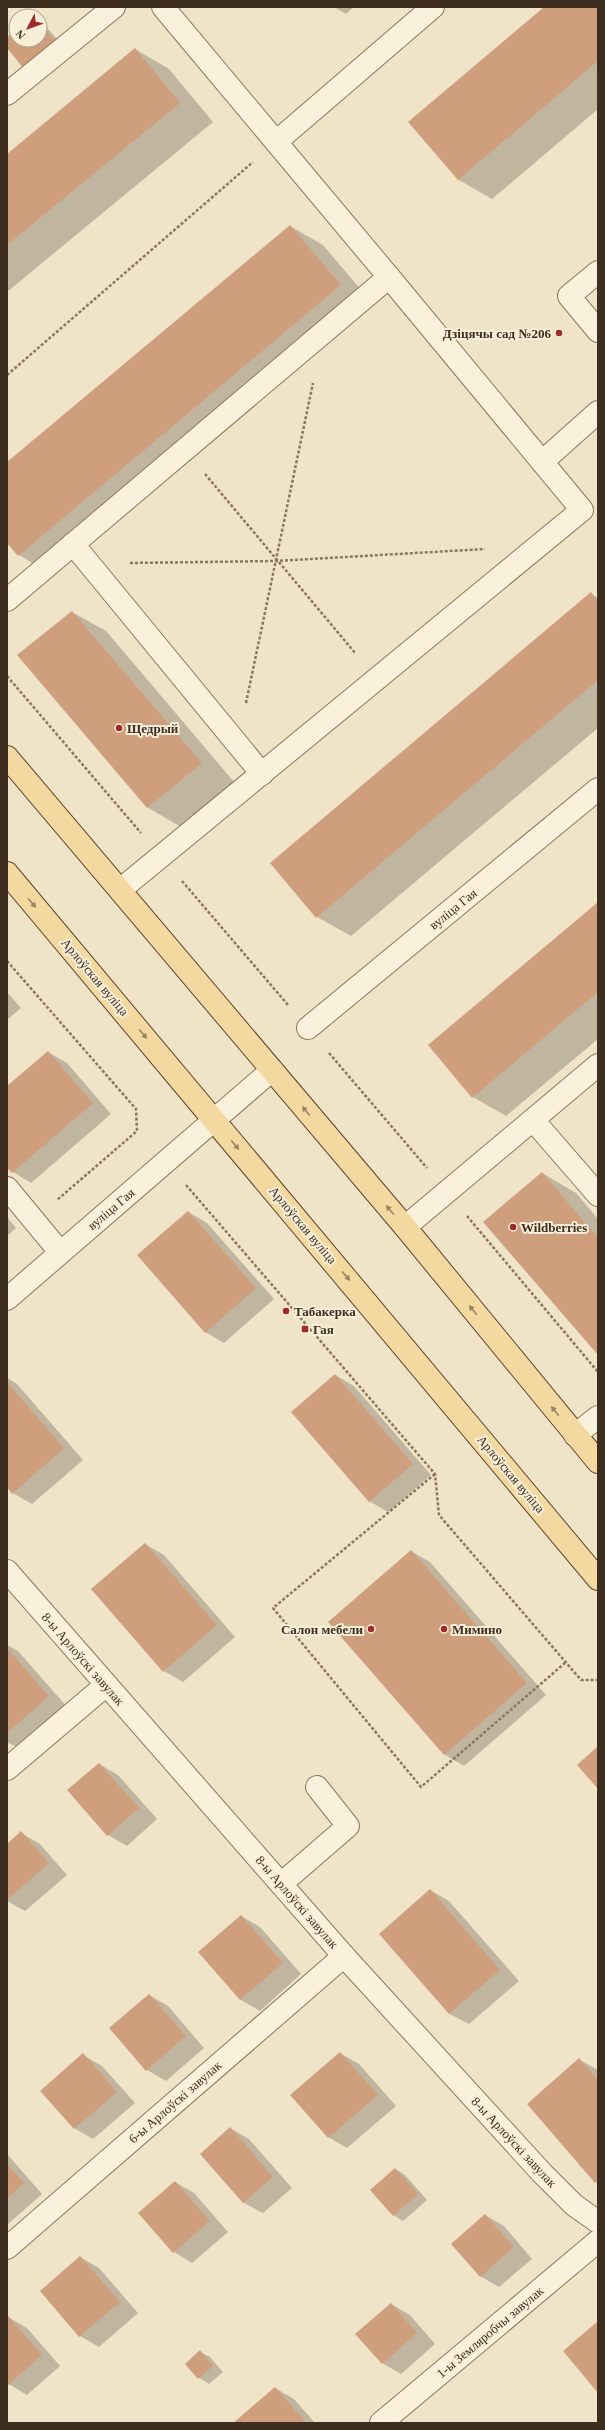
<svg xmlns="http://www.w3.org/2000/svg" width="605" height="2430" font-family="Georgia,serif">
  <rect width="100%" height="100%" fill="#f0e4c8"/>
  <!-- shadow -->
  <g fill="#0003">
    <polygon points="334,7 354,7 346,14"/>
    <polygon points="545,7 598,7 598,109 492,199 459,180 410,122"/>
    <polygon points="40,20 66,49 7,46 7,38 16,31 16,40 40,40"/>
    <polygon points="135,49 169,69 213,122 7,292 7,155"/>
    <polygon points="290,226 323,245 374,305 52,575 19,555 7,541 7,463"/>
    <polygon points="591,594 598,598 598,728 351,936 317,917"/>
    <polygon points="72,612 106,631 235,783 181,827 147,807"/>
    <polygon points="598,903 598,1039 506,1116 473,1097"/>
    <polygon points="7,992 21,1008 7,1020"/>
    <polygon points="48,1052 67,1063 111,1114 31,1183 13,1172 7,1166 7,1088"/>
    <polygon points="542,1173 576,1193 598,1219 598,1354"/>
    <polygon points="188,1212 207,1223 274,1299 224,1343 205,1332"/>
    <polygon points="7,1217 16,1228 7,1236"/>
    <polygon points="335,1375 354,1386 431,1475 388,1512 369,1501"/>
    <polygon points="7,1378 17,1384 83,1460 32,1504 13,1493 7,1486"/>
    <polygon points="145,1544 164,1555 235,1637 183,1682 164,1671"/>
    <polygon points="411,1551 430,1562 546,1695 464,1766 445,1755 330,1622"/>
    <polygon points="7,1645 18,1651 68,1708 20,1749 7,1742"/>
    <polygon points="99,1764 118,1775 157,1819 127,1846 108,1835"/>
    <polygon points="21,1833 40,1844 67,1875 25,1911 7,1901 7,1845"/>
    <polygon points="430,1890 449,1901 519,1981 469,2024 450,2014 380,1934"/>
    <polygon points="241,1916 260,1927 301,1974 260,2011 241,2000 199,1952"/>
    <polygon points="149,1995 168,2006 204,2048 166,2081 147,2070 110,2028"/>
    <polygon points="340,2053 359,2064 396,2106 347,2148 328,2137"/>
    <polygon points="83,2055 102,2066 135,2103 93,2139 74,2128"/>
    <polygon points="580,2060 598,2070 598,2184 528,2104"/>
    <polygon points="230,2128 249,2139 292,2188 263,2213 244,2203 201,2154"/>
    <polygon points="7,2154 42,2194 7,2225"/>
    <polygon points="395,2169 405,2175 427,2200 403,2221 393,2215"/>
    <polygon points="175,2182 194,2193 228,2232 192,2263 174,2252"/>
    <polygon points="485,2215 504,2226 532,2259 499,2287 480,2276"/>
    <polygon points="80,2257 99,2268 138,2313 99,2347 80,2336"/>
    <polygon points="391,2304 410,2315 435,2344 401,2374 382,2363"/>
    <polygon points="8,2317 27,2328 60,2366 27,2395 7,2383"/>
    <polygon points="200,2352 210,2357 223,2372 209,2384 199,2378"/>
    <polygon points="275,2388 294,2399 315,2423 235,2423"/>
  </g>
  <!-- building -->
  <g fill="#cf9f7d">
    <polygon points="544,7 598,7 598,61 458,180 408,122"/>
    <polygon points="40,23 57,43 24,69 7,48 7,37 16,30 16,40 40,40"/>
    <polygon points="135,48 180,103 7,245 7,154"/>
    <polygon points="290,225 341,285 18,556 7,543 7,462"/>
    <polygon points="591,592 598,601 598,680 316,918 270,863"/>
    <polygon points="72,611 202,763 147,808 17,655"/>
    <polygon points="598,902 598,992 472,1098 428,1045"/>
    <polygon points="48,1051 93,1103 12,1173 7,1168 7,1086"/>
    <polygon points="542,1172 598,1238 598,1355 483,1222"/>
    <polygon points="188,1211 256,1288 205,1333 137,1255"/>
    <polygon points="335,1374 413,1464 369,1502 291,1412"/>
    <polygon points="7,1382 64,1448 12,1494 7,1487"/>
    <polygon points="145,1543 217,1625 163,1672 91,1589"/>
    <polygon points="411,1550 527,1683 444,1755 328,1622"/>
    <polygon points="7,1648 49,1696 7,1733"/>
    <polygon points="598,1746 598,1789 577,1765"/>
    <polygon points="99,1763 139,1808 107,1836 67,1790"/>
    <polygon points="21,1831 49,1863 7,1900 7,1844"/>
    <polygon points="430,1889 500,1970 449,2014 379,1934"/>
    <polygon points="241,1915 283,1963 240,2000 198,1952"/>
    <polygon points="149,1994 186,2036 146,2071 109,2028"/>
    <polygon points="340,2052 378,2095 328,2138 290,2095"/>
    <polygon points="83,2053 117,2092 74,2129 40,2091"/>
    <polygon points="579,2058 598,2080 598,2181 595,2183 527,2104"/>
    <polygon points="230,2127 273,2177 243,2203 200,2154"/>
    <polygon points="7,2164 24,2183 7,2198"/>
    <polygon points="395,2168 418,2194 393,2216 370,2190"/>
    <polygon points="175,2181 210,2221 173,2253 138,2213"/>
    <polygon points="485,2214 514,2247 480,2277 451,2244"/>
    <polygon points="80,2256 120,2302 79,2337 40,2291"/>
    <polygon points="391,2303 417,2333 382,2364 355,2334"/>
    <polygon points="8,2316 42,2355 7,2386 7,2317"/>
    <polygon points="598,2321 598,2393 563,2351"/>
    <polygon points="200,2350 213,2366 198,2379 185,2364"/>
    <polygon points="275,2387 304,2420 300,2423 233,2423"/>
  </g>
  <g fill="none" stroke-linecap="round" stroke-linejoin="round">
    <!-- minor casing -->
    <g stroke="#8d765c" stroke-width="24">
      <g id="minor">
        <polyline points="163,7 276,142"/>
        <polyline points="7,94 114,7"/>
        <polyline points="598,272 569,296 598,331"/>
        <polyline points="389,277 276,142 433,7"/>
        <polyline points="542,462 598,412"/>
        <polyline points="73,544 262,774"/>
        <polyline points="7,600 389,277 582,510 120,890"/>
        <polyline points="308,1028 598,789"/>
        <polyline points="533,1120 598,1195"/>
        <polyline points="7,1188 60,1252"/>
        <polyline points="405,1227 598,1065"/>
        <polyline points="7,1299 272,1070"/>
        <polyline points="575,1435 598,1417"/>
        <polyline points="7,1571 344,1956 541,2172 574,2205 598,2222"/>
        <polyline points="7,1769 106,1685"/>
        <polyline points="281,1884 348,1826 317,1787"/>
        <polyline points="7,2248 344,1956"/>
        <polyline points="381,2423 598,2241"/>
      </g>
    </g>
    <!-- major casing -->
    <g stroke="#5b4430" stroke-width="24">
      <g id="major">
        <polyline points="7,757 405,1227 598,1462"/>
        <polyline points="7,873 598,1579"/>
      </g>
    </g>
    <!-- path -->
    <g stroke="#8d765c" stroke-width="2.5" stroke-dasharray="3 2" stroke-linecap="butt">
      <polyline points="7,375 253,162"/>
      <polyline points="205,474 356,654"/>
      <polyline points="130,563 276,561 485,549"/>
      <polyline points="7,676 141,833"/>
      <polyline points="246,703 313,383"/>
      <polyline points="182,881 288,1005"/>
      <polyline points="7,961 136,1109 137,1131 57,1200"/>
      <polyline points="329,1053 427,1168"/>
      <polyline points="186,1185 435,1474 439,1515 581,1680 598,1680"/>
      <polyline points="467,1216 598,1372"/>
      <polyline points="435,1474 273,1608 421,1787 565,1663"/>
    </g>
    <!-- minor -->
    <use href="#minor" stroke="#faf1dc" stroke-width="22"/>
    <!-- major -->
    <use href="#major" stroke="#f3d9a0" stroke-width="22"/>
  </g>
  <!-- one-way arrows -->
  <defs><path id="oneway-solid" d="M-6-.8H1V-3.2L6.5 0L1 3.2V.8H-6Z"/></defs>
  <g fill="#988460">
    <use href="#oneway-solid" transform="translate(32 903) rotate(50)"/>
    <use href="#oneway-solid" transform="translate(143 1034) rotate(50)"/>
    <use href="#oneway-solid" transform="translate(306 1111) rotate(-130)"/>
    <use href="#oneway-solid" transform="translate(235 1145) rotate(49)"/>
    <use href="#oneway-solid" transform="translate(390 1210) rotate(-131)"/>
    <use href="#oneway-solid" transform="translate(346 1276) rotate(50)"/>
    <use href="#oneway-solid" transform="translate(473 1310) rotate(-129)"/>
    <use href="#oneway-solid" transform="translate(555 1411) rotate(-129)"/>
  </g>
  <!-- markers -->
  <g fill="#9e2a2b" stroke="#f7eed8" stroke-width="1.5">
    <circle cx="559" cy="333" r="4"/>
    <circle cx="119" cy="728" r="4"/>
    <circle cx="513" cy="1227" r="4"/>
    <circle cx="286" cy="1311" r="4"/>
    <rect x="301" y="1325" width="8" height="8" rx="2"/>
    <circle cx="371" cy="1629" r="4"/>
    <circle cx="444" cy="1629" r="4"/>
  </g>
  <g text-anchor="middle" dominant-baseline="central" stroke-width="4" stroke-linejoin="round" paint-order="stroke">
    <!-- poi labels -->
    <g font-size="13" font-weight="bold" fill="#3d2e20" stroke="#f7eed8" text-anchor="start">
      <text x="551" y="333" text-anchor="end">Дзіцячы сад №206</text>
      <text x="127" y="728">Щедрый</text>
      <text x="521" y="1227">Wildberries</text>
      <text x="294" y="1311">Табакерка</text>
      <text x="313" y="1329">Гая</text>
      <text x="363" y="1629" text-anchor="end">Салон мебели</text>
      <text x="452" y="1629">Мимино</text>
    </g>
    <!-- street labels -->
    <g font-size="13" fill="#3d2e20" stroke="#f7eed8">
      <text transform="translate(453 909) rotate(-39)">вуліца Гая</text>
      <text transform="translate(95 977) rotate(50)">Арлоўская вуліца</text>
      <text transform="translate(111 1209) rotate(-40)">вуліца Гая</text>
      <text transform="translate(303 1225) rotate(50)">Арлоўская вуліца</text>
      <text transform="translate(511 1474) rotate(50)">Арлоўская вуліца</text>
      <text transform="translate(83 1659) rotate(49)">8-ы Арлоўскі завулак</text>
      <text transform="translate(297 1902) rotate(49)">8-ы Арлоўскі завулак</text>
      <text transform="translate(175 2102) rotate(-41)">6-ы Арлоўскі завулак</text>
      <text transform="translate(514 2142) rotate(47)">8-ы Арлоўскі завулак</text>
      <text transform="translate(490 2332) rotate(-40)">1-ы Земляробчы завулак</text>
    </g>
  </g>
  <!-- border -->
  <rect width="605" height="2430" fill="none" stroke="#3d2e20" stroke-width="16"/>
  <!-- north arrow -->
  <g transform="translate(28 28) rotate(229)"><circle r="19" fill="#f7eed8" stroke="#ada18e"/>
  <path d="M0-3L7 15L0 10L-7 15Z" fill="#9e2a2b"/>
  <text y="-6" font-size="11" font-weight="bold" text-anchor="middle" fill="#3d2e20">N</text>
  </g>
</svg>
